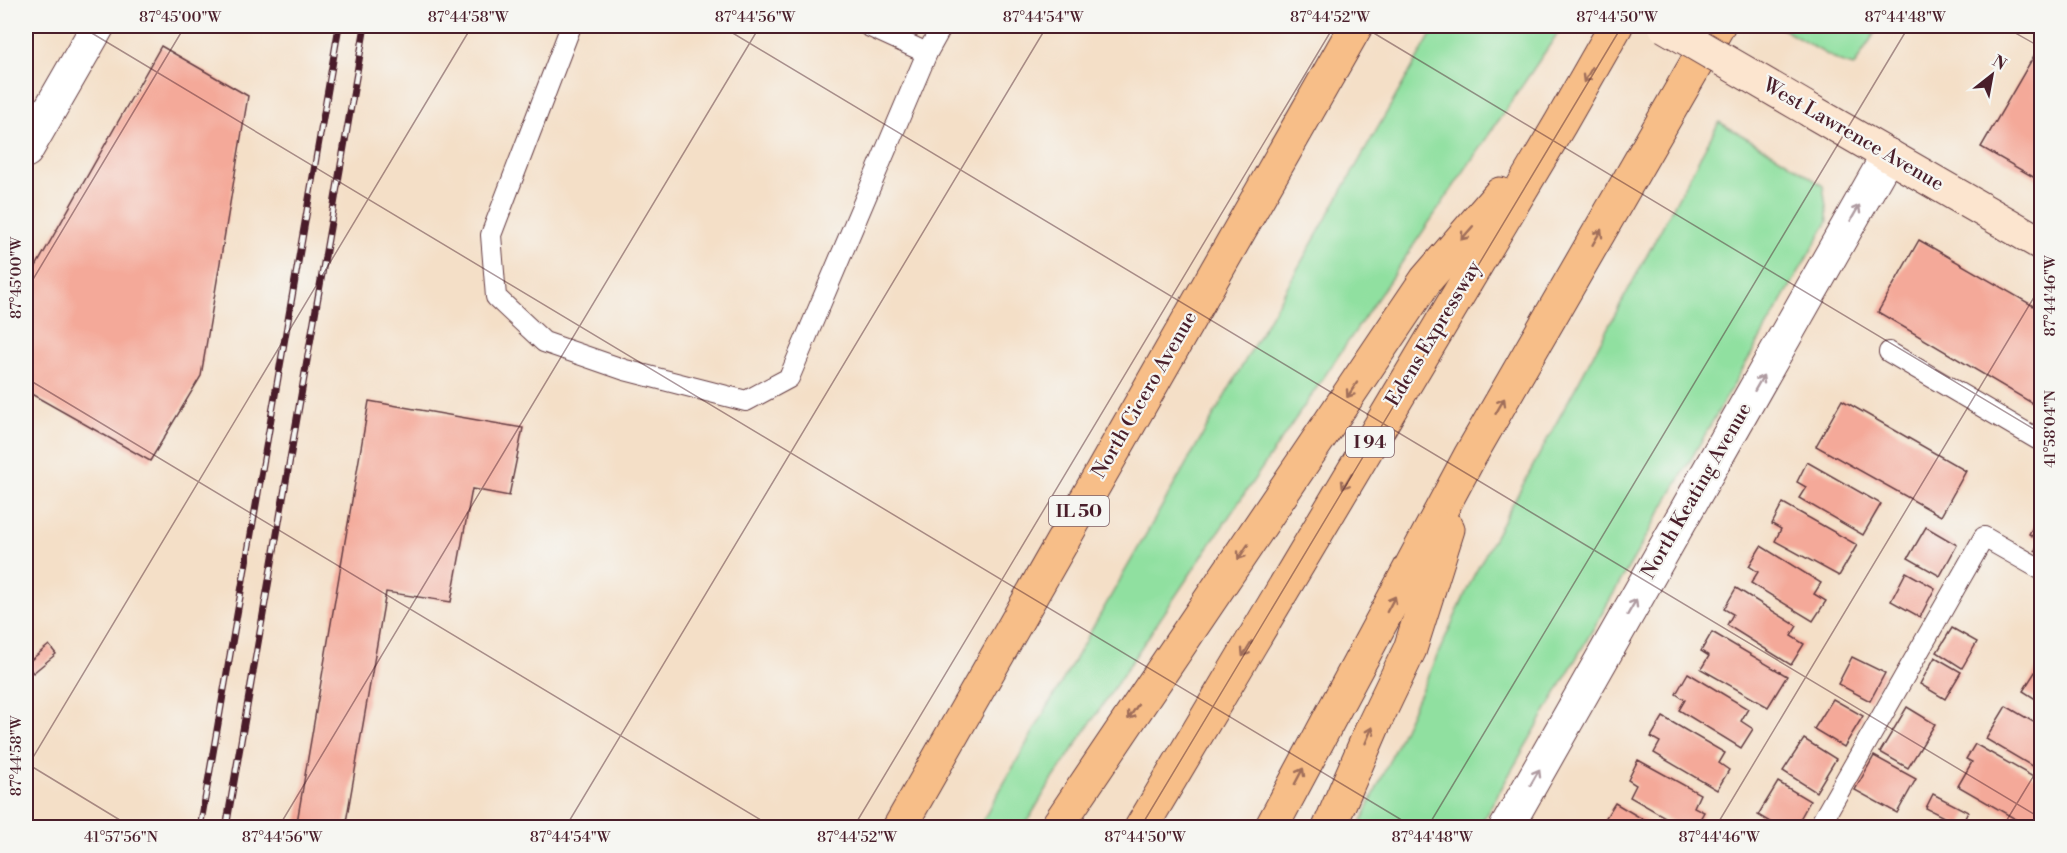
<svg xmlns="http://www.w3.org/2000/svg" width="2067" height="853" font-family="'Libre Bodoni',serif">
  <rect width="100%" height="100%" fill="#f6f6f2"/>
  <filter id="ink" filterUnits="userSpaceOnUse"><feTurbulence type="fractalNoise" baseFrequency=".0167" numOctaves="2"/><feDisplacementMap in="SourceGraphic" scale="12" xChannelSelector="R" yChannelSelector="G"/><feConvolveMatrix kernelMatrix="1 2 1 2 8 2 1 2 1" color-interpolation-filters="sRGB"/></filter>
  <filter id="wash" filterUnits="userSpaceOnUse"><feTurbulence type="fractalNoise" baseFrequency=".008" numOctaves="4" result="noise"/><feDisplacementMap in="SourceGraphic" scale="24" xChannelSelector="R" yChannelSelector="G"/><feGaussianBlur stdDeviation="1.35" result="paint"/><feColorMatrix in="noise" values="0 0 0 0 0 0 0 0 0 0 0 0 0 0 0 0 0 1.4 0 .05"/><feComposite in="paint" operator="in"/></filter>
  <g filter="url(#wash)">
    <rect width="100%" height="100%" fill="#f4dfc7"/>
    <!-- green -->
    <g fill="#90e0a0" stroke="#6d8066" stroke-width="1.5">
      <polygon points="1440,26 1551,26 1560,30 1209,546 1049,785 1024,827 979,827 1432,33"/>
      <polygon points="1777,26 1879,26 1854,66 1840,62"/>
      <polygon points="1719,122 1783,159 1823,186 1828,221 1479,827 1359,827 1473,577"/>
    </g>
    <g id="blocks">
      <!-- building -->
      <g fill="#f4a999">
        <polygon points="2042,42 2042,182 1981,147"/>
        <polygon points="161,46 248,96 201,376 150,461 26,391 26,284"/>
        <polygon points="1919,240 2042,311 2042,409 1878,312"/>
        <polygon points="1842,400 1966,471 1941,516 1816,446"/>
        <polygon points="369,401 523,428 509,496 472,489 451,602 386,592 345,828 296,828"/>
        <polygon points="1807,462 1881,504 1863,535 1799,498 1806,487 1797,482"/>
        <polygon points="1783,503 1857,545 1839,576 1775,541 1781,529 1772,524"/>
        <polygon points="2039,516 2042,518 2042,554 2035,550 2040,541 2029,534"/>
        <polygon points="1926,527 1957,545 1940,576 1908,558"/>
        <polygon points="1761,546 1821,583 1814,594 1826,601 1813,621 1751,583 1758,572 1749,566"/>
        <polygon points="1906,572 1935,588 1920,617 1891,601"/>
        <polygon points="1736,588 1797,626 1791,636 1804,644 1791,665 1727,625 1733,614 1724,609"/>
        <polygon points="1952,628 1977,642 1962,668 1937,652"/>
        <polygon points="1712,632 1787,676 1768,707 1701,669 1709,656 1701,651"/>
        <polygon points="49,645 56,654 33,673 26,664"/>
        <polygon points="1852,657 1885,673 1870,701 1838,684"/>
        <polygon points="1935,657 1961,672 1945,699 1920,684"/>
        <polygon points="2042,661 2042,703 2023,691"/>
        <polygon points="1688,673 1748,709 1741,721 1753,729 1741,748 1679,710 1685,700 1676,694"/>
        <polygon points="1833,699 1863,716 1844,747 1814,729"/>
        <polygon points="2006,706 2042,727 2042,772 1986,739"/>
        <polygon points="1907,707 1935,724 1908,768 1880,752"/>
        <polygon points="1663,717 1725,753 1719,763 1729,770 1717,790 1654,753 1660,742 1651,737"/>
        <polygon points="1804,739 1836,759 1816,792 1783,771"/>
        <polygon points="1975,744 2042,782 2042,828 2031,828 1958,786 1972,762 1966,759"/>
        <polygon points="1874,756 1916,779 1897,813 1855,790"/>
        <polygon points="1638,760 1700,794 1694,807 1704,812 1695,828 1684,828 1630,797 1636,785 1628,780"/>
        <polygon points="1778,782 1810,801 1795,828 1780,828 1758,815"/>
        <polygon points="1933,794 1968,812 1961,826 1926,808"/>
        <polygon points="1615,803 1658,828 1613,828 1603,822"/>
      </g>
    </g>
  </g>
  <g filter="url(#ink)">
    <use href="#blocks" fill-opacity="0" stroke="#643c42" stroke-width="1.5"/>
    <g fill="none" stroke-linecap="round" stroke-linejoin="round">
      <!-- service casing -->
      <g stroke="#643c42" stroke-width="22">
        <g id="service">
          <polyline points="571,26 491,235 496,297 544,342 625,370 746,401 789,378 927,53 942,26"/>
          <polyline points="868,26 927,53"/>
          <polyline points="1889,352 2037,439 2042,430"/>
          <polyline points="1818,828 1984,537 2042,570"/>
        </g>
      </g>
      <!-- minor casing -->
      <g stroke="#643c42" stroke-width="35">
        <polyline id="minor" points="1506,828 1888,155"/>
      </g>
      <!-- tertiary casing -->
      <g stroke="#643c42" stroke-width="35">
        <polyline id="tertiary" points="26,151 98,26"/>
      </g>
      <!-- secondary casing -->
      <g stroke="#643c42" stroke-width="35">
        <polyline id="secondary" points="1811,111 2042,244"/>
      </g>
      <!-- primary casing -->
      <g stroke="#643c42" stroke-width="35">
        <polyline id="primary" points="899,828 1356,26"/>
      </g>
      <!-- motorway casing -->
      <g stroke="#643c42" stroke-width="35">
        <g id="motorway">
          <polyline points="1056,828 1426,280 1500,194"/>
          <polyline points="1141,828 1560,124 1616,26"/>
          <polyline points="1271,828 1470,456 1718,26"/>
          <polyline points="1329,828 1374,724 1410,649 1448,529"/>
        </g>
      </g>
      <!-- service -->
      <use href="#service" stroke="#fff" stroke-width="20"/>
      <!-- minor -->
      <use href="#minor" stroke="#fff" stroke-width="33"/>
      <!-- tertiary -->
      <use href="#tertiary" stroke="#fff" stroke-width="33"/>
      <!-- secondary -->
      <use href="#secondary" stroke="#fce5cf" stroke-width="33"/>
      <!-- primary -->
      <use href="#primary" stroke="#f7be88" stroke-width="33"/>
      <!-- motorway -->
      <use href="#motorway" stroke="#f7be88" stroke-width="33"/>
      <!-- rail casing -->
      <g stroke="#4a1f2b" stroke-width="7">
        <g id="rail">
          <polyline points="200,828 339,26"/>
          <polyline points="226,828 365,26"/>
        </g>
      </g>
      <!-- rail -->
      <use href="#rail" stroke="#f6f6f2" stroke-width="4.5" stroke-dasharray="14" stroke-linecap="butt"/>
      <!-- secondary-bridge casing -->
      <g stroke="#643c42" stroke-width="35" stroke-linecap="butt">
        <polyline id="secondary-bridge" points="1665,26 1811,111"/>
      </g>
      <!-- secondary-bridge -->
      <use href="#secondary-bridge" stroke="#fce5cf" stroke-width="33"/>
    </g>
    <!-- one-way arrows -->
    <defs><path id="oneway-shaft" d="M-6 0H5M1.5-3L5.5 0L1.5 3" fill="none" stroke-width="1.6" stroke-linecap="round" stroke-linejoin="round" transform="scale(1.5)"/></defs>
    <g stroke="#a06e5a">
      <use href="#oneway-shaft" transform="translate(1588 75) rotate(120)"/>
      <use href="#oneway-shaft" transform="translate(1467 233) rotate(131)"/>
      <use href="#oneway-shaft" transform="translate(1597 237) rotate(-60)"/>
      <use href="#oneway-shaft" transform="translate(1352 390) rotate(124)"/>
      <use href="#oneway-shaft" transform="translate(1500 406) rotate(-60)"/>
      <use href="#oneway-shaft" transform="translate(1347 481) rotate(121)"/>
      <use href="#oneway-shaft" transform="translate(1243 552) rotate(124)"/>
      <use href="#oneway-shaft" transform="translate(1391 604) rotate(-62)"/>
      <use href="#oneway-shaft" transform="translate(1247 649) rotate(121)"/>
      <use href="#oneway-shaft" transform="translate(1133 712) rotate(124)"/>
      <use href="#oneway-shaft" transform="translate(1369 735) rotate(-67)"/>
      <use href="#oneway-shaft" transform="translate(1299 776) rotate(-62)"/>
    </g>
    <g stroke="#ae9aa0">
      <use href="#oneway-shaft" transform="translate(1855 213) rotate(-60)"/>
      <use href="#oneway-shaft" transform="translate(1759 383) rotate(-60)"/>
      <use href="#oneway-shaft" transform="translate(1632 607) rotate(-60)"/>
      <use href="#oneway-shaft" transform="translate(1535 777) rotate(-60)"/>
    </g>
  </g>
  <!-- ticks -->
  <path fill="none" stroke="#4a1f2b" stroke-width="1.5" stroke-opacity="0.45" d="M80,26L1415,828M721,26L2042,819M1362,26L2042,434M2003,26L2042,48M26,291L185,26M26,378L774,828M26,763L133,828M26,769L472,26M278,828L760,26M565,828L1047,26M853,828L1334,26M1140,828L1622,26M1427,828L1909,26M1715,828L2042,284M2002,828L2042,762"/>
  <g text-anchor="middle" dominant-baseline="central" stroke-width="4.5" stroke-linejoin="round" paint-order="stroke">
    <!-- shield labels -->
    <g fill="#f6f6f2" stroke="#7e6067" stroke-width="1.5">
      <rect x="1346" y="427" width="48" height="30" rx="4.5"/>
      <rect x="1049" y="496" width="60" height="30" rx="4.5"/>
    </g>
    <g font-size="18" font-weight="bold" fill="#4a1f2b">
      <text x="1370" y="442">I 94</text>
      <text x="1079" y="511">IL 50</text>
    </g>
    <!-- street labels -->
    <g font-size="20" fill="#4a1f2b" stroke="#f6f6f2">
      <text transform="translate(1853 135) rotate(30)">West Lawrence Avenue</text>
      <text transform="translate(1434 334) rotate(-59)">Edens Expressway</text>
      <text transform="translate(1145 395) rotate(-60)">North Cicero Avenue</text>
      <text transform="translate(1697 491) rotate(-60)">North Keating Avenue</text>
    </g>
  </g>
  <!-- margin -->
  <rect width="2067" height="853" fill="none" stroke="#f6f6f2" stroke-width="66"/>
  <!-- north arrow -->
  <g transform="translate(1992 75) rotate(31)" stroke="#f6f6f2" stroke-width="4.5" paint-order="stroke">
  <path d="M0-4.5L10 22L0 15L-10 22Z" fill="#4a1f2b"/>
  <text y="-9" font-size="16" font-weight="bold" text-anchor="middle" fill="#4a1f2b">N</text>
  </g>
  <rect x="33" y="33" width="2001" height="787" fill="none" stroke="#4a1f2b" stroke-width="2"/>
  <g font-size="15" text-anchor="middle" fill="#4a1f2b">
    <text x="180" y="22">87°45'00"W</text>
    <text x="468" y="22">87°44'58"W</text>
    <text x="755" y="22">87°44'56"W</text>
    <text x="1043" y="22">87°44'54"W</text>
    <text x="1330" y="22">87°44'52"W</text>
    <text x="1617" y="22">87°44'50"W</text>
    <text x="1905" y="22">87°44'48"W</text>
    <text transform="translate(16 278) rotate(-90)" y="5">87°45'00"W</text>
    <text transform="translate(2050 296) rotate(-90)" y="5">87°44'46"W</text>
    <text transform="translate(2050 429) rotate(-90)" y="5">41°58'04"N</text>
    <text transform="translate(16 756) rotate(-90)" y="5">87°44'58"W</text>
    <text x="121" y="842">41°57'56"N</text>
    <text x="282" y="842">87°44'56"W</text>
    <text x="570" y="842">87°44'54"W</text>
    <text x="857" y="842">87°44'52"W</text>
    <text x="1145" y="842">87°44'50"W</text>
    <text x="1432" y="842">87°44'48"W</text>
    <text x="1719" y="842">87°44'46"W</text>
  </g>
</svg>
